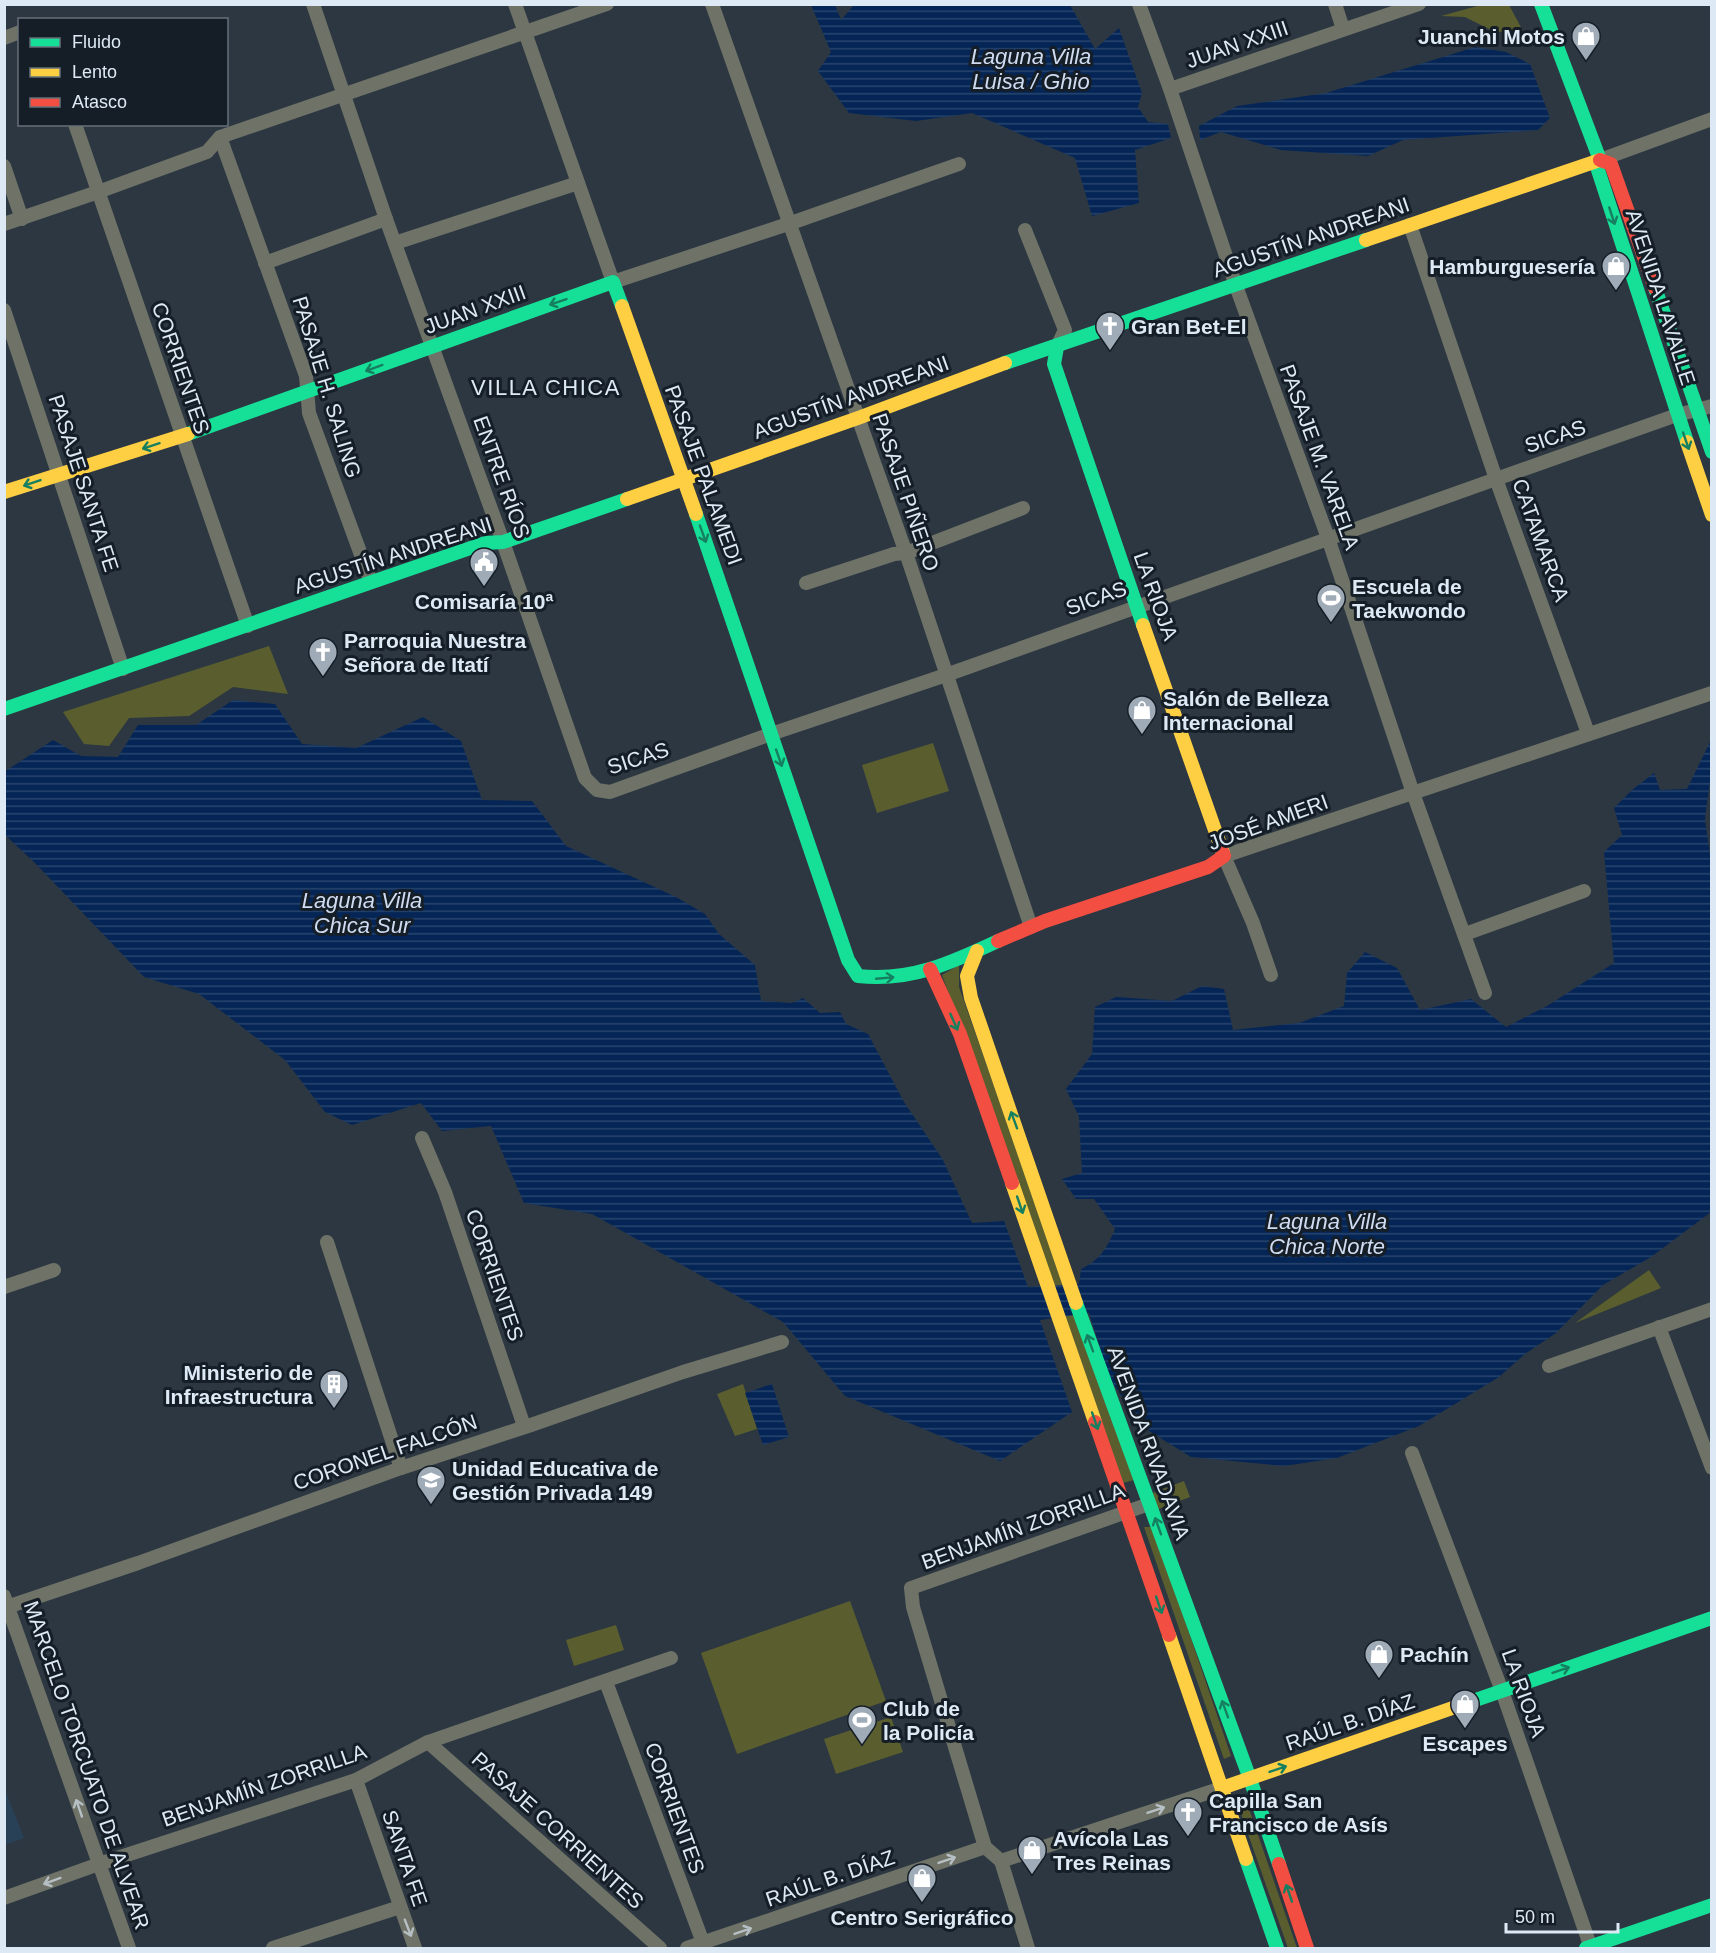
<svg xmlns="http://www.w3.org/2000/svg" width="1716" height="1953" font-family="Arial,sans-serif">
  <defs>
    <pattern id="water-rules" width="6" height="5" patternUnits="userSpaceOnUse" patternTransform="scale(1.5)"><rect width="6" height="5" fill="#042555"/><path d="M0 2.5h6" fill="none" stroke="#28456e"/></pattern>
  </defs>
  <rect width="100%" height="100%" fill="#2c3741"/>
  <!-- built -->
  <polygon fill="#294157" points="4,1787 24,1838 5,1845 4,1845"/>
  <!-- park -->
  <g fill="#5a5e2f">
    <polygon points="1481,5 1509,5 1523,31 1513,33 1493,31 1465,17 1441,16"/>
    <polygon points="269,646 288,694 233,687 189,716 129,718 109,746 84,744 63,712"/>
    <polygon points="933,743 949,791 877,813 862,765"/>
    <polygon points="959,965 959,987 1134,1480 1123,1483 942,975"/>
    <polygon points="1649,1270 1661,1288 1575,1323"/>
    <polygon points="743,1384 757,1429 735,1436 717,1394"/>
    <polygon points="1184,1481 1190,1497 1156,1510 1150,1494"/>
    <polygon points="1144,1527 1153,1527 1231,1756 1224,1759"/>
    <polygon points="850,1601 886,1701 737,1754 701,1653"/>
    <polygon points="616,1625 624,1650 574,1666 566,1640"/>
    <polygon points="891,1717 903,1752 836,1774 824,1739"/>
    <polygon points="1248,1806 1297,1948 1288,1948 1239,1808"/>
  </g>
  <!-- water -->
  <g fill="url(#water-rules)">
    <polygon points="811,5 835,5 841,20 854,5 1070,5 1095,49 1119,28 1142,93 1138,107 1148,122 1168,124 1171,138 1135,150 1139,203 1092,216 1075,158 972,113 916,121 849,113 818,71 831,52"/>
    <polygon points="1475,47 1506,52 1530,64 1550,118 1538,130 1403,140 1368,156 1281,150 1221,132 1200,140 1199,126 1237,106 1326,93"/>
    <path d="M233,700L275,704L302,744L356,748L423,717L461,741L482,800L532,801L566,846L676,897L705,914L719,934L755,965L761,1001L792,1003L803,998L820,1013L840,1012L846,1024L868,1034L904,1102L943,1160L972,1223L1004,1221L1028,1287L1079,1284L1081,1269C1100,1260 1107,1248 1115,1229L1094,1199H1076L1062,1179L1082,1173L1079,1117L1066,1089L1092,1054L1095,1007L1116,997L1172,1001L1202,986L1224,989L1233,1030L1299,1023L1344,1006L1347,973L1365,952L1397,968L1420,1010L1471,999L1506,1027L1547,1006L1614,963L1604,852L1622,835L1614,808L1632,790L1654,773L1660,790L1687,789L1711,740V772L1705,819L1712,870L1711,1212L1651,1257L1603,1285L1556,1333L1525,1354L1499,1377L1419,1426L1337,1458L1284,1466L1191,1457L1141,1426L1109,1377L1089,1313L1040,1320L1072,1412L1000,1461L845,1396L783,1322L592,1214L524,1203L491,1126L442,1131L421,1103L352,1125L325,1112L285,1060L199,994L144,977L34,862L5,835L4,772L53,740L81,756L118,757L138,725H196Z"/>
    <polygon points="772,1384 789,1437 763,1445 745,1393"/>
  </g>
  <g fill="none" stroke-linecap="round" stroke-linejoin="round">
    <!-- street -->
    <g stroke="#6e7267" stroke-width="14">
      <polyline points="313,4 386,219 503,542 585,778 597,790 610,792 771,734 946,675 1496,479 1677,415 1712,406"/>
      <polyline points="515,4 613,282 791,223 959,164"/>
      <polyline points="712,4 906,553 1031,927"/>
      <polyline points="1139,4 1170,89 1236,286 1328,538 1413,793 1485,993"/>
      <polyline points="1335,4 1343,29"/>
      <polyline points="4,38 20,32"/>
      <polyline points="1170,89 1419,4"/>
      <polyline points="75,124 248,626"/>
      <polyline points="220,137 306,376 309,413 371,582"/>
      <polyline points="1600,160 1712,119"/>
      <polyline points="4,166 22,219"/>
      <polyline points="4,224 98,192 207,152 220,137 607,4"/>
      <polyline points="1410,225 1496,479 1588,733"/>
      <polyline points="1025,230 1065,330 1057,347"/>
      <polyline points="395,243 578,183"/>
      <polyline points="265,263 386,219"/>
      <polyline points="4,310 123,669"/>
      <polyline points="806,583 894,554 906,553 1023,508"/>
      <polyline points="1465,934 1584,891"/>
      <polyline points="1271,975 1253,923 1224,856 1712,693"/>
      <polyline points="422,1138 445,1192 524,1426"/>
      <polyline points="327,1242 401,1468"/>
      <polyline points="4,1287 54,1270"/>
      <polyline points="1659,1327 1712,1468"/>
      <polyline points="1549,1366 1712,1309"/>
      <polyline points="1412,1453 1502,1691 1591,1948"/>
      <polyline points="4,1596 129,1948"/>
      <polyline points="4,1608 138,1563 401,1468 531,1425 683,1372 782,1342"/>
      <polyline points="606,1682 705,1948"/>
      <polyline points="428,1742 660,1948"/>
      <polyline points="356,1780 415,1948"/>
      <polyline points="1001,1861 1222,1788"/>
      <polyline points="4,1898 99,1864 356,1780 428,1742 671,1658"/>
      <polyline points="273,1948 400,1907"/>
      <polyline points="687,1948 985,1847"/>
      <polyline points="1028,1948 1001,1861 985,1847 913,1607 911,1588 1149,1504"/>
    </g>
    <!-- fast -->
    <g stroke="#16e098" stroke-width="14">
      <polyline points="1541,4 1600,160 1598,170 1687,442"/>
      <polyline points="1655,288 1712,452"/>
      <polyline points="1057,347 1054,364 1143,625"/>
      <polyline points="1005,363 1366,240"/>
      <polyline points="188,434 613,282 622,306"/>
      <path d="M696,514L848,960L858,976C910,982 951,963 998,941"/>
      <polyline points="4,709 485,543 503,542 627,499"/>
      <polyline points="1076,1303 1250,1779 1279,1864"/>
      <polyline points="1464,1704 1712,1618"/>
      <polyline points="1246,1859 1277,1948"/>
      <polyline points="1586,1948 1712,1905"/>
    </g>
    <!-- slow -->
    <g stroke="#ffcf43" stroke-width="14">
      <polyline points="1366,240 1600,160"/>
      <polyline points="622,306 696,514"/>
      <polyline points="1687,442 1712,515"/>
      <polyline points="4,492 188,434"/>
      <polyline points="627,499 858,418 1005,363"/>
      <polyline points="1143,625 1223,853"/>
      <polyline points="977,951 967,976 971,998 1076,1303"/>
      <polyline points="1012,1183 1095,1422"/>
      <polyline points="1169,1635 1246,1859"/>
      <polyline points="1222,1788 1464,1704"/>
    </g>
    <!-- jam -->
    <g stroke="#f24e42" stroke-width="14">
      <polyline points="1600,160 1611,164 1655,288"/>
      <polyline points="998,941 1045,921 1208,867 1224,856 1223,853"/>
      <polyline points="930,969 960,1034 1012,1183"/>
      <polyline points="1095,1422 1169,1635"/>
      <polyline points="1279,1864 1307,1948"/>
    </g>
  </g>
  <!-- one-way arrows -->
  <defs><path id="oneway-shaft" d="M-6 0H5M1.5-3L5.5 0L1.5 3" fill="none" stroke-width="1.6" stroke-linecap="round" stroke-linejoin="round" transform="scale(1.5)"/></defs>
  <g stroke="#167f60">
    <use href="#oneway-shaft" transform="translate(1612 216) rotate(72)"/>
    <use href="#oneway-shaft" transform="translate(558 302) rotate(161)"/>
    <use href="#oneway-shaft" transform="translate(374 368) rotate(160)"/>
    <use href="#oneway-shaft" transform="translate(1686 441) rotate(71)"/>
    <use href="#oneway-shaft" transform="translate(151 446) rotate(162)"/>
    <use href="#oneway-shaft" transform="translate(32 483) rotate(161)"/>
    <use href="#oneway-shaft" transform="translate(703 534) rotate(70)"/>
    <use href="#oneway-shaft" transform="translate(779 758) rotate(71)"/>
    <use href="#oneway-shaft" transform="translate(885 978) rotate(-5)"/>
    <use href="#oneway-shaft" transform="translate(954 1022) rotate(66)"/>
    <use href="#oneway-shaft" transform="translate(1014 1120) rotate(-110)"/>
    <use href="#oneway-shaft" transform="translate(1020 1205) rotate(71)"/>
    <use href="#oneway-shaft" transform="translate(1090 1343) rotate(-110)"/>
    <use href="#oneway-shaft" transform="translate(1095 1421) rotate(71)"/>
    <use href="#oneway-shaft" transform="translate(1158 1526) rotate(-110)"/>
    <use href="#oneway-shaft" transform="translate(1159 1605) rotate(71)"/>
    <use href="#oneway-shaft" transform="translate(1561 1670) rotate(-19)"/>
    <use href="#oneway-shaft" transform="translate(1225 1709) rotate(-110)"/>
    <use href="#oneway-shaft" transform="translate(1278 1769) rotate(-19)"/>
    <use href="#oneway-shaft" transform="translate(1289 1893) rotate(-109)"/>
  </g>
  <g stroke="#b6c0c4">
    <use href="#oneway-shaft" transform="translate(79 1808) rotate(-109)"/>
    <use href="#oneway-shaft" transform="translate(1156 1810) rotate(-18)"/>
    <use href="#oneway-shaft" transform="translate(947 1860) rotate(-19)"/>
    <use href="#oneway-shaft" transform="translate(52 1881) rotate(160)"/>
    <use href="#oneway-shaft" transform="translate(408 1928) rotate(69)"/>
    <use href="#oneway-shaft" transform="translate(743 1931) rotate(-19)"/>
  </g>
  <!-- icons -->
  <defs>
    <g id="shop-pin" transform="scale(1.5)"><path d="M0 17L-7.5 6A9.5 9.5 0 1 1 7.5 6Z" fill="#9fabb7" stroke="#151e27"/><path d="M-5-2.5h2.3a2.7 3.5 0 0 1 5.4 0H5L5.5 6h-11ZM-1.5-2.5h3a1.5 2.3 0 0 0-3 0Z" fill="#fff"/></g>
    <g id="church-pin" transform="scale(1.5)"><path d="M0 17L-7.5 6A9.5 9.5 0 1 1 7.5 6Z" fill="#9fabb7" stroke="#151e27"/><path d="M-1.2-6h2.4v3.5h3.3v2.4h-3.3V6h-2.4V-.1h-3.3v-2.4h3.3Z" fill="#fff"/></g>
    <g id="civic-pin" transform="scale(1.5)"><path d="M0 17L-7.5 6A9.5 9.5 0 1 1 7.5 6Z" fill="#9fabb7" stroke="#151e27"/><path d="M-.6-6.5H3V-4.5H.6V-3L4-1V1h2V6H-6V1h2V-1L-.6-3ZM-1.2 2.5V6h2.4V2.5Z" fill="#fff"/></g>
    <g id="stadium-pin" transform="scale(1.5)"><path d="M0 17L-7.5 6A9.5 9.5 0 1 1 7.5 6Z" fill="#9fabb7" stroke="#151e27"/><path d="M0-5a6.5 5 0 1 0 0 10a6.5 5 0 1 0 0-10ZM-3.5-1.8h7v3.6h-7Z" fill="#fff"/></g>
    <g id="building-pin" transform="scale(1.5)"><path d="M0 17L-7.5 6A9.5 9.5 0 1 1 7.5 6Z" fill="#9fabb7" stroke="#151e27"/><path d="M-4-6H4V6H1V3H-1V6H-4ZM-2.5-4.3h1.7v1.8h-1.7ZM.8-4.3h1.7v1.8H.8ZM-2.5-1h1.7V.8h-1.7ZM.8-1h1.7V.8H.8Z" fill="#fff"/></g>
    <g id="school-pin" transform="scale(1.5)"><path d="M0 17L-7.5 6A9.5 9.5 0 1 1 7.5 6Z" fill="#9fabb7" stroke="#151e27"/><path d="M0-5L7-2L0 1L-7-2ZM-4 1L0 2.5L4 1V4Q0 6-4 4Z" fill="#fff"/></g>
  </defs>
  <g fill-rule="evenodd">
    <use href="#shop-pin" x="1586" y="36"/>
    <use href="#shop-pin" x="1616" y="266"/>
    <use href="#church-pin" x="1110" y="326"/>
    <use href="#civic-pin" x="484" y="562"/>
    <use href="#stadium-pin" x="1331" y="598"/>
    <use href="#church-pin" x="323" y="652"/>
    <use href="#shop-pin" x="1142" y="710"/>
    <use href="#building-pin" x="334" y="1384"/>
    <use href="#school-pin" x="431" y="1480"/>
    <use href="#shop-pin" x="1379" y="1654"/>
    <use href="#shop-pin" x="1465" y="1704"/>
    <use href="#stadium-pin" x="862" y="1720"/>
    <use href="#church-pin" x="1188" y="1812"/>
    <use href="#shop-pin" x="1032" y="1850"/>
    <use href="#shop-pin" x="922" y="1878"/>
  </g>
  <g text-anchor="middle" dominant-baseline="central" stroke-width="6" stroke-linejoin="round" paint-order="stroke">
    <!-- poi labels -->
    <g font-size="21" font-weight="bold" fill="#ddeaf6" stroke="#151e27" text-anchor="start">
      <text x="1565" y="36" text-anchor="end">Juanchi Motos</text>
      <text x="1595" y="266" text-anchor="end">Hamburguesería</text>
      <text x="1131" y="326">Gran Bet-El</text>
      <text x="1352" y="586">Escuela de<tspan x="1352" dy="24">Taekwondo</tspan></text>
      <text x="484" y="601" text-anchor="middle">Comisaría 10ª</text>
      <text x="344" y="640">Parroquia Nuestra<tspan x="344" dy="24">Señora de Itatí</tspan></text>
      <text x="1163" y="698">Salón de Belleza<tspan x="1163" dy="24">Internacional</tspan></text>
      <text x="313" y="1372" text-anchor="end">Ministerio de<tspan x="313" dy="24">Infraestructura</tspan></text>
      <text x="452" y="1468">Unidad Educativa de<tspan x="452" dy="24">Gestión Privada 149</tspan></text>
      <text x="1400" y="1654">Pachín</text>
      <text x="883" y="1708">Club de<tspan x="883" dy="24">la Policía</tspan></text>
      <text x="1465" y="1743" text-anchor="middle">Escapes</text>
      <text x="1209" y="1800">Capilla San<tspan x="1209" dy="24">Francisco de Asís</tspan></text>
      <text x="1053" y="1838">Avícola Las<tspan x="1053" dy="24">Tres Reinas</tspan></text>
      <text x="922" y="1917" text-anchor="middle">Centro Serigráfico</text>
    </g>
    <!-- street labels -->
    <g font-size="21" fill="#ddeaf6" stroke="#151e27">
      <text transform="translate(1237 44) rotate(-19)">JUAN XXIII</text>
      <text transform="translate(1311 237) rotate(-19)">AGUSTÍN ANDREANI</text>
      <text transform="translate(1661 297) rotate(72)">AVENIDA LAVALLE</text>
      <text transform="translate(475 309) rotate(-20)">JUAN XXIII</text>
      <text transform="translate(181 368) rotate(71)">CORRIENTES</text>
      <text transform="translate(327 387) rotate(73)">PASAJE H. SALING</text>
      <text transform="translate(851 397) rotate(-20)">AGUSTÍN ANDREANI</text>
      <text transform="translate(1555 436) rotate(-19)">SICAS</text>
      <text transform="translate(1320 457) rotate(70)">PASAJE M. VARELA</text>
      <text transform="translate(704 475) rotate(70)">PASAJE PALAMEDI</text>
      <text transform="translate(502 477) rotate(70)">ENTRE RÍOS</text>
      <text transform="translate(84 483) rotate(72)">PASAJE SANTA FE</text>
      <text transform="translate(906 492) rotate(71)">PASAJE PIÑERO</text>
      <text transform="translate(1541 540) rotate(70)">CATAMARCA</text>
      <text transform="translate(393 555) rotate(-18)">AGUSTÍN ANDREANI</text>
      <text transform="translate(1156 596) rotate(70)">LA RIOJA</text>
      <text transform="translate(1096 598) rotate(-20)">SICAS</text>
      <text transform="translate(638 758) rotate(-18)">SICAS</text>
      <text transform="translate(1268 822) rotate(-20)">JOSÉ AMERI</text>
      <text transform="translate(495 1275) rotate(71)">CORRIENTES</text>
      <text transform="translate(1149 1443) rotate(70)">AVENIDA RIVADAVIA</text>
      <text transform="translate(385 1452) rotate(-19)">CORONEL FALCÓN</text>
      <text transform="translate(1023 1526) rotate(-20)">BENJAMÍN ZORRILLA</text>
      <text transform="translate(1524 1693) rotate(70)">LA RIOJA</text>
      <text transform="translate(1350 1722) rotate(-19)">RAÚL B. DÍAZ</text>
      <text transform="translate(87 1765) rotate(71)">MARCELO TORCUATO DE ALVEAR</text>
      <text transform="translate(264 1785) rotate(-19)">BENJAMÍN ZORRILLA</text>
      <text transform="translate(675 1808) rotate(70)">CORRIENTES</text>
      <text transform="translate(558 1830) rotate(42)">PASAJE CORRIENTES</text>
      <text transform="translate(405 1858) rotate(71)">SANTA FE</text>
      <text transform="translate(830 1878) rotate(-19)">RAÚL B. DÍAZ</text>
    </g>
    <!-- water labels -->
    <g font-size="22" font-style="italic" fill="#cedbf0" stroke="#151e27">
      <text x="1031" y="56">Laguna Villa<tspan x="1031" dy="25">Luisa / Ghio</tspan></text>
      <text x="362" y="900">Laguna Villa<tspan x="362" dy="25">Chica Sur</tspan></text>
      <text x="1327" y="1221">Laguna Villa<tspan x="1327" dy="25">Chica Norte</tspan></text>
    </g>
    <!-- neighbourhood labels -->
    <g font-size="22" letter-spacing="1.5" fill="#ddeaf6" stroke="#151e27">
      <text x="546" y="387">VILLA CHICA</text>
    </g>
  </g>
  <!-- border -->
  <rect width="1716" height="1953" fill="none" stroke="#ddeaf6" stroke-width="12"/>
  <!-- legend -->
  <rect x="18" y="18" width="210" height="108" fill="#151e27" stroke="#65707a" stroke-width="1.5"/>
  <rect x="30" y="38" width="30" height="9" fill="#16e098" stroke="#65707a" stroke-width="1.5"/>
  <text x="72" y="48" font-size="18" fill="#ddeaf6">Fluido</text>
  <rect x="30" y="68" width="30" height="9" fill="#ffcf43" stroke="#65707a" stroke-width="1.5"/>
  <text x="72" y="78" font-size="18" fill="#ddeaf6">Lento</text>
  <rect x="30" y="98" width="30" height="9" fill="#f24e42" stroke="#65707a" stroke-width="1.5"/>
  <text x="72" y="108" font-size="18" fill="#ddeaf6">Atasco</text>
  <!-- scale -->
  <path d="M1506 1923v9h112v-9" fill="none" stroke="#ddeaf6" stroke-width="3"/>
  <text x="1515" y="1923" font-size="18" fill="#ddeaf6" stroke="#151e27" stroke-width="4.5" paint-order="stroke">50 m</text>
</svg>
